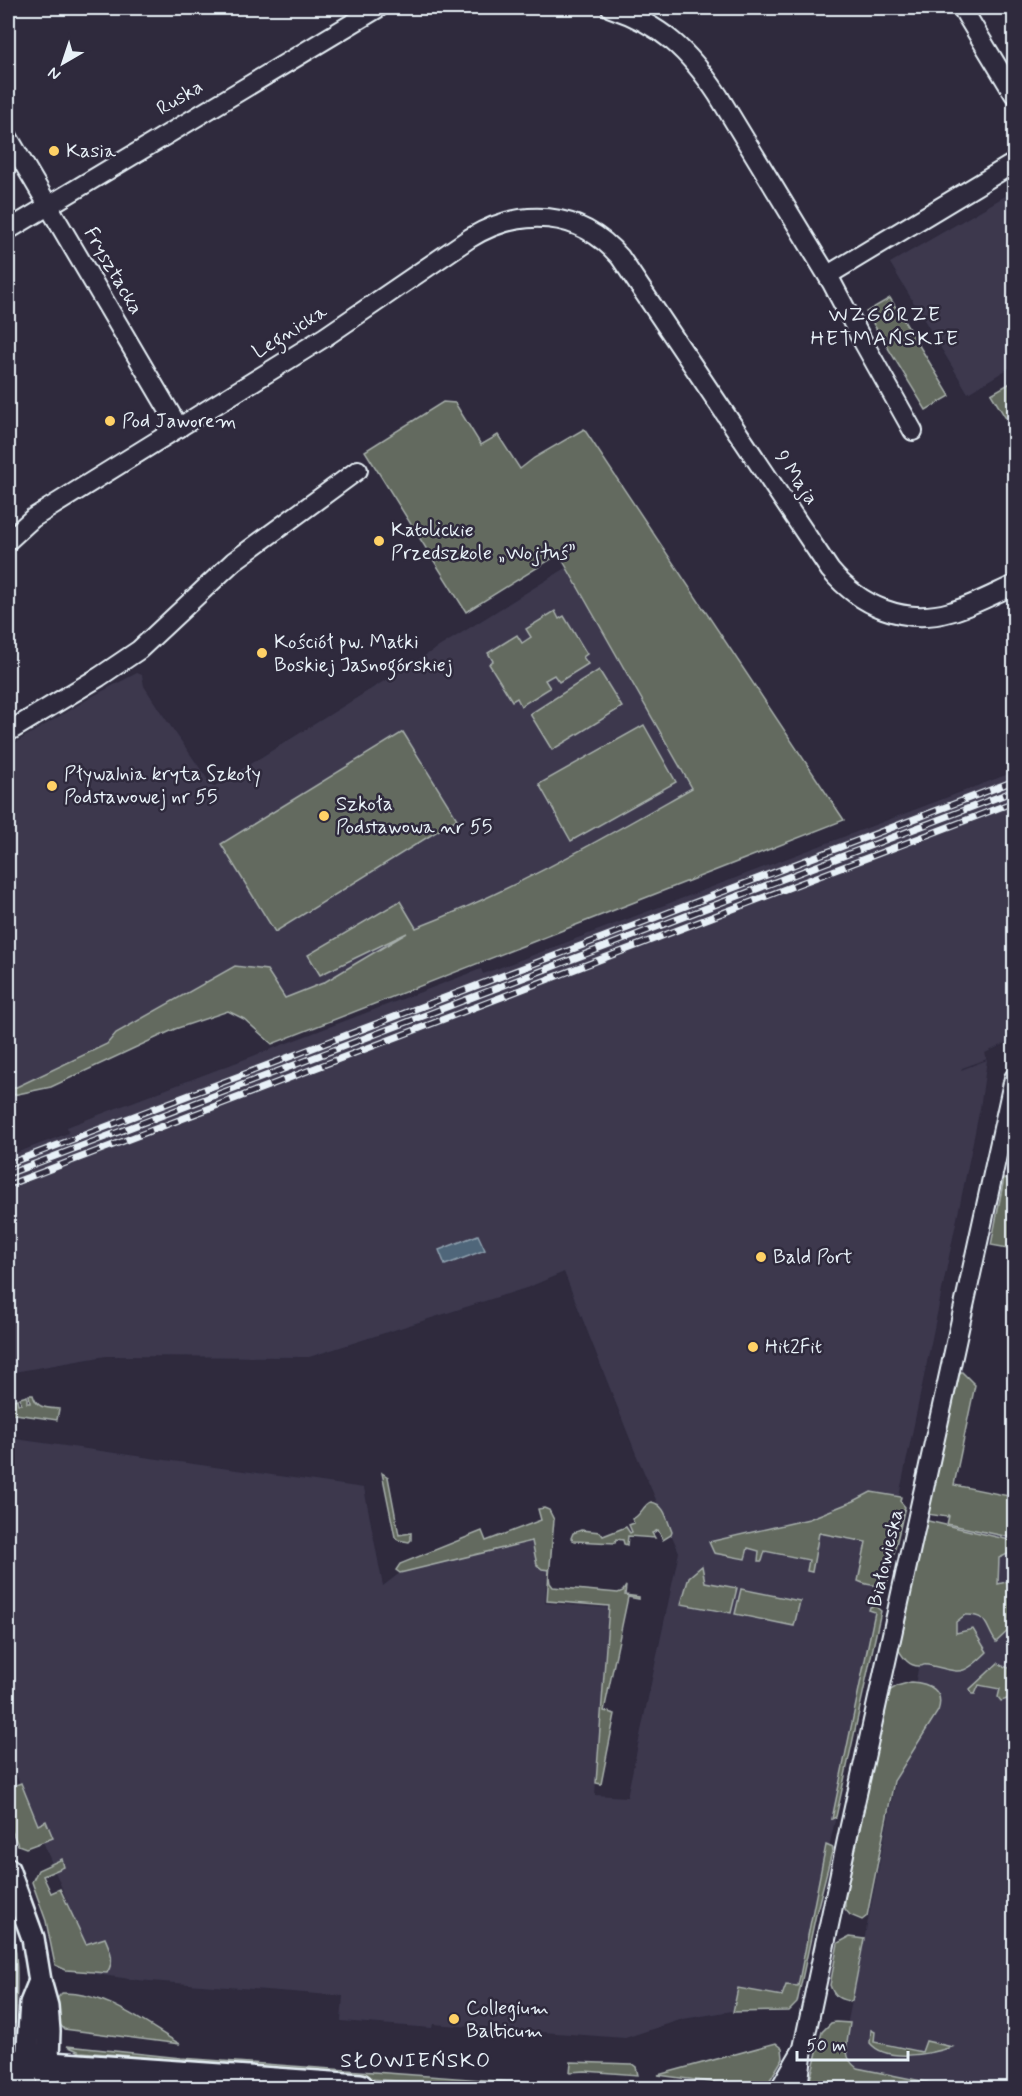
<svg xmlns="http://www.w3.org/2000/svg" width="1022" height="2096" font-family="Mynerve,sans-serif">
  <rect width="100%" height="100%" fill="#2f2a3d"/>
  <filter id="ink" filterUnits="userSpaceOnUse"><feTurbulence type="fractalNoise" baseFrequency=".0167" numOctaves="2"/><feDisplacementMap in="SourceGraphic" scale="12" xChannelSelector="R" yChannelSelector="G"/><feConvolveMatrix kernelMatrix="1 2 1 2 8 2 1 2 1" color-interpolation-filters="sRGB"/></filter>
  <g filter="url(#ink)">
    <!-- built -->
    <g fill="#3c384e">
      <polygon points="1014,191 1014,365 968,393 890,263"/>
      <polygon points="566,568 693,788 537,873 445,917 416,929 323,983 285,999 267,970 235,966 116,1033 107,1044 8,1091 8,747 93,696 137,673 142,675 144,686 158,708 213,787"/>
      <polygon points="1014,772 1014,1019 1012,1022 1014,1039 985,1053 987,1059 962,1068 961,1070 987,1060 980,1108 898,1501 835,1820 799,1987 763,2006 683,2019 625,2038 433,2024 432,2028 341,2021 343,1996 137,1980 95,1974 81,1964 82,1952 71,1911 8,1754 8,1438 364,1488 383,1586 418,1559 551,1527 545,1603 608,1608 595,1795 627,1797 679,1552 636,1454 564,1272 529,1287 309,1357 106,1356 8,1373 8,1156 69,1133 67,1127 481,969 483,974"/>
      <polygon points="947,1524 1014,1538 1014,2088 924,2088 838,2071"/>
    </g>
    <!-- green -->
    <g fill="#646b5e" stroke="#a6aeab" stroke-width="1.5">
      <polygon points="890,298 950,396 926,410 866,312"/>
      <polygon points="1014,381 1014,430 1013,430 991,394"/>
      <path d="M443,402L455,403L481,445L498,435L520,469L534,458L584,429L844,820L272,1044L244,1019L228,1011L175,1029L51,1087L8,1096V1091L107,1044L116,1033L235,966L267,970L285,998L323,983L407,933L320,975L308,955L400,901L416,928C512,891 603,838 692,788L559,554L466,612L365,451Z"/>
      <polygon points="555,611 559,619 564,616 587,654 583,657 588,664 559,682 554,675 545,680 550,688 521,706 517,698 512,701 489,664 493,661 488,653 517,635 522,643 531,637 526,629"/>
      <polygon points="599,670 622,707 552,750 530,714"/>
      <polygon points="644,725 676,782 571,841 539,784"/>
      <polygon points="403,732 457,819 275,932 221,844"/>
      <polygon points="1004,1178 1014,1181 1014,1249 991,1245"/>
      <polygon points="960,1372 962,1372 975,1385 954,1485 1014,1497 1014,1538 947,1524 949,1516 948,1515 947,1517 927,1514 956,1376"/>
      <path d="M29,1395H33C36,1408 46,1408 59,1409L57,1420L8,1413V1401L17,1399L18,1404H21L20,1398L27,1396V1403H30Z"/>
      <polygon points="382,1473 388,1477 399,1535 411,1533 411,1540 409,1542 398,1540 395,1537"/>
      <path d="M871,1492L901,1497L900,1501L905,1507L887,1583C878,1587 867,1585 858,1581L866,1542L819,1533L812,1572L807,1571L809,1560L765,1551L762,1561H758L759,1551L748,1548L745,1559L714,1553L709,1542L809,1519L854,1501Z"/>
      <path d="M651,1502C665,1504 667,1520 672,1532L671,1535L663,1540L658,1530L652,1533L655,1538L628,1536L627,1545L624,1544L623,1540L616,1539L615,1543L574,1541L571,1538L573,1533L581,1530L600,1532L603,1536L626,1527L630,1533L632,1532L629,1525L634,1523L632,1519C641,1516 643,1505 651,1502Z"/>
      <polygon points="544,1508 549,1510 554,1520 549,1577 550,1583 553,1587 618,1593 623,1591 626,1586 625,1595 639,1597 639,1599 628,1597 604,1711 615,1714 601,1784 596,1783 609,1606 547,1601 549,1570 542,1569 537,1565 532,1541 404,1572 400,1573 396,1570 400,1564 482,1531 486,1541 541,1520 538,1509"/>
      <path d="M924,1520L1014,1541V1551L999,1558L998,1584L1014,1580V1625L996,1642C985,1627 989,1614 965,1615L956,1622V1633L973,1629L987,1652C960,1679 960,1671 928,1665C920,1664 926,1666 919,1666C908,1666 903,1657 898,1649Z"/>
      <polygon points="702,1566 705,1582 737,1588 731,1613 681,1604 689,1577"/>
      <polygon points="741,1589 800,1601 794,1626 735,1614"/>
      <polygon points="875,1606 881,1611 836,1817 832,1819 875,1612 869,1610 870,1607"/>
      <path d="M998,1663L1002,1666L1014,1669C1015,1682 1018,1698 1001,1701L998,1697L1000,1689L979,1685L975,1694H972L970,1689Z"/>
      <path d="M911,1682C930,1683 945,1691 938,1711L894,1781L867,1916L862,1920L850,1915L845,1909V1898L889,1691L897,1686Z"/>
      <polygon points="21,1783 38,1825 46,1821 53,1838 26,1848 18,1845 8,1822 8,1788"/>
      <polygon points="826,1845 833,1848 816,1914 797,2003 789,2011 733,2012 738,1988 782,1996 786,1985 798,1986"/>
      <path d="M62,1859L64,1867L43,1876L51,1893L60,1889L86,1944L105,1938C111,1952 115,1960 107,1973L66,1970L55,1965L46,1921L32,1882L38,1870Z"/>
      <path d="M8,1912C19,1949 18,1985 15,2023L8,2026Z"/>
      <path d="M849,1937L864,1939L852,2001C840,2000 834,1997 830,1985L838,1943Z"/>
      <path d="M62,1993C106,1992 144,2023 180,2044L64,2029C55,2021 52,2001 62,1993Z"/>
      <path d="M836,2022L850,2023C848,2040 841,2057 857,2068L956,2088H808L822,2032L831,2023Z"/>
      <path d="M871,2030L875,2032L874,2042L922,2052L926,2041L952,2047C931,2054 886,2063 870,2043Z"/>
      <polygon points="776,2043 782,2048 783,2058 767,2085 748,2087 658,2075"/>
      <polygon points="67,2046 181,2058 552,2085 582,2084 582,2088 498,2088 341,2077 252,2065 80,2052"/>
      <polygon points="571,2062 632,2064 636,2067 638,2075 585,2071 570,2072"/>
    </g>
    <!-- water -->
    <polygon fill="#4f667a" stroke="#8c9eac" stroke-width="1.5" points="478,1235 485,1250 445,1265 439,1250"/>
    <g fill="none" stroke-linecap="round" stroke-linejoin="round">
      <!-- minor casing -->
      <g stroke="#e8f1f8" stroke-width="22">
        <g id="minor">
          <path d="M611,8C662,25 689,51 718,95L832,283L861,338L913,431"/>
          <polyline points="962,8 1014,94"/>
          <polyline points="8,137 179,428"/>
          <polyline points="8,230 378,8"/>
          <polyline points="828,275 1014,163"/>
          <path d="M8,541L33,518L325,337L470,238C521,207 579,210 620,257L830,570C860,606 904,625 950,612C972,606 994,594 1014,585"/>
          <polyline points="8,732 99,677 139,650 234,561 358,470"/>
          <polyline points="780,2088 801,2052"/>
          <polyline points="798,2088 803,2048 848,1835 1014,1078"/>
        </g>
      </g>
      <!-- tertiary casing -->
      <g stroke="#e8f1f8" stroke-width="26">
        <g id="tertiary">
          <polyline points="8,1869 33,1938 40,1981 47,2006 49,2031 47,2088"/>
          <polyline points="25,2088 31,2003 40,1981"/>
        </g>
      </g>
      <!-- primary casing -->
      <g stroke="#e8f1f8" stroke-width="32">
        <polyline id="primary" points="8,2063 360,2088"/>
      </g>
      <!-- minor -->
      <use href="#minor" stroke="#2f2a3d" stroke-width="18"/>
      <!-- tertiary -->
      <use href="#tertiary" stroke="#2f2a3d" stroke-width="21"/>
      <!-- primary -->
      <use href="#primary" stroke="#2f2a3d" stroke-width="27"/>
      <!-- rail casing -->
      <g stroke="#e8f1f8" stroke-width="7">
        <g id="rail">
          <polyline points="8,1164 1014,781"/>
          <polyline points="8,1174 1014,791"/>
          <polyline points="8,1185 1014,802"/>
        </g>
      </g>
      <!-- rail -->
      <use href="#rail" stroke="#2f2a3d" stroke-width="4.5" stroke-dasharray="14" stroke-linecap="butt"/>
    </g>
  </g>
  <!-- markers -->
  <g fill="#ffd166" stroke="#2f2a3d" stroke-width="2">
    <circle cx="54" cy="151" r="6"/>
    <circle cx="110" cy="421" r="6"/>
    <circle cx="379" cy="541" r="6"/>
    <circle cx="262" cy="653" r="6"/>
    <circle cx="52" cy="786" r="6"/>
    <circle cx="324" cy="816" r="6"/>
    <circle cx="761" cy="1257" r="6"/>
    <circle cx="753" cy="1347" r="6"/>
    <circle cx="454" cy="2019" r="6"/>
  </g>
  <g text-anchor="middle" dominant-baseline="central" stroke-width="5" stroke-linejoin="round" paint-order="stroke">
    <!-- street labels -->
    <g font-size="20" fill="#e8f1f8" stroke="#2f2a3d">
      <text transform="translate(180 98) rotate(-31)">Ruska</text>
      <text transform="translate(113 271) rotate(60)">Frysztacka</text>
      <text transform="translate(290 332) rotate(-32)">Legnicka</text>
      <text transform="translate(796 478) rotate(56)">9 Maja</text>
      <text transform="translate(886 1558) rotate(-77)">Białowieska</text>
    </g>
    <!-- poi labels -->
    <g font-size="20" fill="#e8f1f8" stroke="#2f2a3d" text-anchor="start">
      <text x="66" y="151">Kasia</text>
      <text x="122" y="421">Pod Jaworem</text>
      <text x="391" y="530">Katolickie<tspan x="391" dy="23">Przedszkole „Wojtuś”</tspan></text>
      <text x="274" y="642">Kościół pw. Matki<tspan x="274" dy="23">Boskiej Jasnogórskiej</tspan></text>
      <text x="64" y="774">Pływalnia kryta Szkoły<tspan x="64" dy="23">Podstawowej nr 55</tspan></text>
      <text x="336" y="804">Szkoła<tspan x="336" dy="23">Podstawowa nr 55</tspan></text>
      <text x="773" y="1257">Bald Port</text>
      <text x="765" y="1347">Hit2Fit</text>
      <text x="466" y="2008">Collegium<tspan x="466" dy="23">Balticum</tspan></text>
    </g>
    <!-- neighbourhood labels -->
    <g font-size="21" letter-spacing="1.5" fill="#e8f1f8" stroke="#2f2a3d">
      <text x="885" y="315">WZGÓRZE<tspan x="885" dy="24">HETMAŃSKIE</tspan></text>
      <text x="416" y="2061">SŁOWIEŃSKO</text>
    </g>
  </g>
  <!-- margin -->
  <rect width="1022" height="2096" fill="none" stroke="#2f2a3d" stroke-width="30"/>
  <rect x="15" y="15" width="992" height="2066" fill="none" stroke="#e8f1f8" stroke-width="2" filter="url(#ink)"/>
  <!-- north arrow -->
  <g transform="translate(63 63) rotate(219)" stroke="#2f2a3d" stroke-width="4.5" paint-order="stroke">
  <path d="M0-4.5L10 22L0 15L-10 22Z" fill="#e8f1f8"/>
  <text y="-9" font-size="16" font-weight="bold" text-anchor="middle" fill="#e8f1f8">N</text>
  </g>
  <!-- scale -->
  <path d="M797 2051v9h111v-9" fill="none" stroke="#e8f1f8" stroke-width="3"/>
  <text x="806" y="2051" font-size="18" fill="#e8f1f8" stroke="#2f2a3d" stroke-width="4.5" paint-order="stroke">50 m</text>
</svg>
